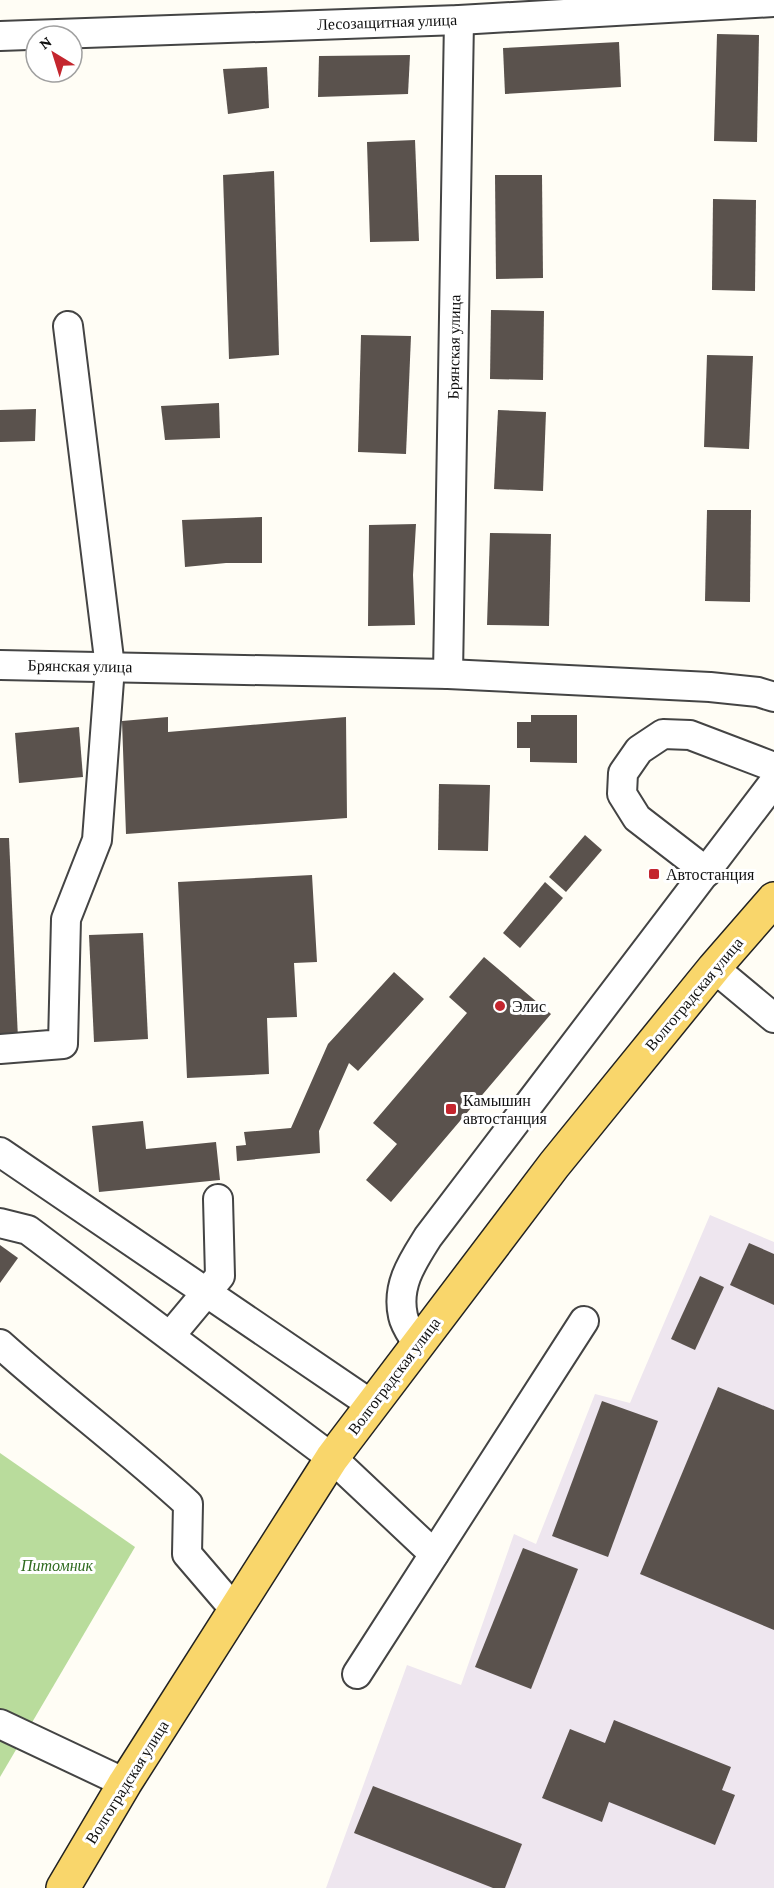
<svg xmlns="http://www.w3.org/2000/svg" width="774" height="1888" font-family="'Crimson Pro',serif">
  <rect width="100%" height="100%" fill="#fffdf5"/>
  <!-- industrial -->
  <polygon fill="#eee6ef" points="710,1215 774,1242 774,1888 326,1888 407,1665 461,1685 514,1534 536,1544 595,1394 630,1403"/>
  <!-- forest -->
  <polygon fill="#b9dc9c" points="0,1453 135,1547 0,1777"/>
  <!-- building -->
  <g fill="#5a524d">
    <polygon points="717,34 759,35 757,142 714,141"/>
    <polygon points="619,42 621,87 505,94 503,48"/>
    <polygon points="410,55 408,94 318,97 319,56"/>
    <polygon points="267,67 269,108 228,114 223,69"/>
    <polygon points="415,140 419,241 370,242 367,142"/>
    <polygon points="274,171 279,355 229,359 223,175"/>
    <polygon points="495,175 542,175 543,278 496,279"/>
    <polygon points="713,199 756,200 755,291 712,290"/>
    <polygon points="491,310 544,311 543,380 490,379"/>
    <polygon points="361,335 411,336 406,454 358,452"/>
    <polygon points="707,355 753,356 749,449 704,447"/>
    <polygon points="219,403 220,438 165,440 161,406"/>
    <polygon points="36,409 35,441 0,442 0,410"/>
    <polygon points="498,410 546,412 543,491 494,489"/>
    <polygon points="707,510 751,510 750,602 705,601"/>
    <polygon points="262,517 262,563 226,563 185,567 182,520"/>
    <polygon points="416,524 413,575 415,625 368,626 369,525"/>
    <polygon points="490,533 551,534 549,626 487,625"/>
    <polygon points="531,715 577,715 577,763 530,762 530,748 517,748 517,722 531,722"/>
    <polygon points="168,717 168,732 346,717 347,818 126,834 122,721"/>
    <polygon points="79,727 83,777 19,783 15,733"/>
    <polygon points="439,784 490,785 488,851 438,850"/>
    <polygon points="585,835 602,850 566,892 549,877"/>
    <polygon points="0,838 9,838 18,1039 0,1040"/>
    <polygon points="312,875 317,962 294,963 297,1017 267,1018 269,1074 187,1078 178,882"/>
    <polygon points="545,882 563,898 520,948 503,933"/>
    <polygon points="143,933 148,1039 94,1042 89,935"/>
    <polygon points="484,957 551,1014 391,1202 366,1180 397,1144 373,1123 467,1013 449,997"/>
    <polygon points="394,972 424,999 358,1071 349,1063 319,1131 320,1153 237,1161 236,1146 246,1145 244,1132 291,1128 328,1044"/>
    <polygon points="143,1121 146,1149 216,1142 220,1180 99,1192 92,1126"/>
    <polygon points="749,1243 774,1254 774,1305 730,1285"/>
    <polygon points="0,1245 18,1258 0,1283"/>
    <polygon points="700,1276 724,1287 695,1350 671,1339"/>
    <polygon points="718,1387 774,1410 774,1630 640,1574"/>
    <polygon points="602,1401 658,1421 608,1557 552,1536"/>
    <polygon points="523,1548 578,1569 531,1689 475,1667"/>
    <polygon points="614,1720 731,1767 722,1790 735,1795 715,1845 609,1802 602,1822 542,1798 570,1729 605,1743"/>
    <polygon points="373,1786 522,1844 505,1888 493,1888 354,1833"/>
  </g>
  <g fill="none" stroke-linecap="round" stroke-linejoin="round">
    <!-- minor casing -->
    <g stroke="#444" stroke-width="32">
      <g id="minor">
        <polyline points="0,36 459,20 774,2"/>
        <polyline points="0,665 448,674 710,687 758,692 774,697"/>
        <polyline points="448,674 459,20"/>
        <polyline points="707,872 637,818 622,794 623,773 639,750 663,734 690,735 774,767"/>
        <polyline points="714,968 774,1018"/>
        <polyline points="0,1049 63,1044 66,919 97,840 110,667 68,326"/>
        <polyline points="0,1152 372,1405"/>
        <polyline points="0,1223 28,1230 332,1458 434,1554"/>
        <polyline points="170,1336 220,1276 218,1199"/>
        <path d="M0,1344C61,1399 127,1448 188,1504L187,1554L235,1610"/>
        <path d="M418,1345C413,1336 405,1326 403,1316C396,1285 413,1261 428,1237L774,782"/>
        <polyline points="357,1674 584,1321"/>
        <polyline points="0,1724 125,1783"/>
      </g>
    </g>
    <!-- major casing -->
    <g stroke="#222" stroke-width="36">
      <polyline id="major" points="63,1888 125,1783 332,1458 554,1165 714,968 774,899"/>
    </g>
    <!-- minor -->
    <use href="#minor" stroke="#fff" stroke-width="28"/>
    <!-- major -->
    <use href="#major" stroke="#f9d66b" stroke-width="33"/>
  </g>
  <!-- markers -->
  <g fill="#c4262e" stroke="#fff" stroke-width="2">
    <rect x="648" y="868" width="12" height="12" rx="3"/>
    <circle cx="500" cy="1006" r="6"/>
    <rect x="445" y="1103" width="12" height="12" rx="3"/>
  </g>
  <g text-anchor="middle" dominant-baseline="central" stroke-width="6" stroke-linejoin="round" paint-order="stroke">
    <!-- street labels -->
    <g font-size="16" fill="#111" stroke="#fff">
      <text transform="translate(387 22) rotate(-2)">Лесозащитная улица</text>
      <text transform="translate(454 347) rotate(-89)">Брянская улица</text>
      <text transform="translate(80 666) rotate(1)">Брянская улица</text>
      <text transform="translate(694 994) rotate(-50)">Волгоградская улица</text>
      <text transform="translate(394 1376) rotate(-53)">Волгоградская улица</text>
      <text transform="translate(127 1782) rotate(-58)">Волгоградская улица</text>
    </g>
    <!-- poi labels -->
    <g font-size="16" fill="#111" stroke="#fff" text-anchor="start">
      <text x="666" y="874">Автостанция</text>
      <text x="512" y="1006">Элис</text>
      <text x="463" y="1100">Камышин<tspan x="463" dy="18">автостанция</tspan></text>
    </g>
    <!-- park labels -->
    <g font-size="16" font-style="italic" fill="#2f6b1f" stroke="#fff">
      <text x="57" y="1565">Питомник</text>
    </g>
  </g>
  <!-- north arrow -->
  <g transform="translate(54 54) rotate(322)"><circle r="28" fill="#ffffff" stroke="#a0a0a0" stroke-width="1.5"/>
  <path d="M0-4.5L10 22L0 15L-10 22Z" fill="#c4262e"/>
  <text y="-9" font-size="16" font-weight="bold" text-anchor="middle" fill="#111111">N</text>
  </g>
</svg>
